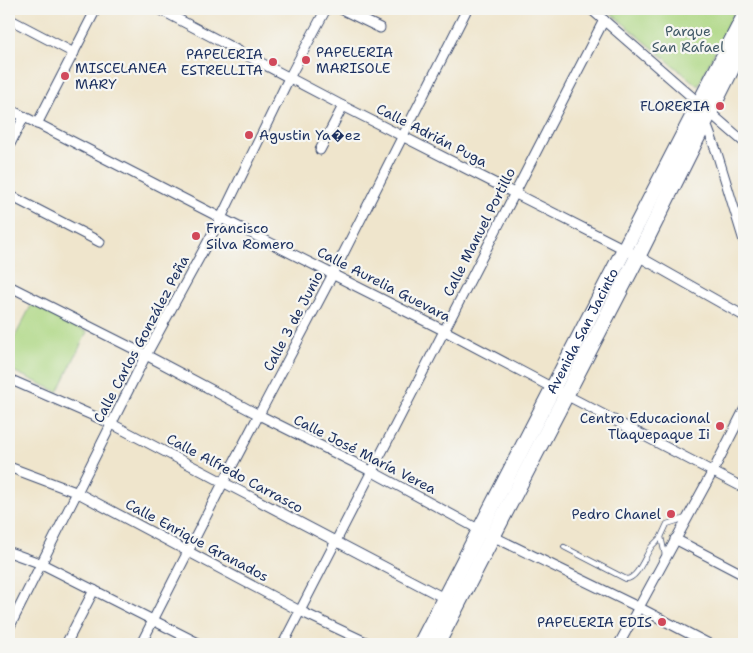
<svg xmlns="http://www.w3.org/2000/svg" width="753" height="653" font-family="'Shantell Sans',sans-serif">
  <rect width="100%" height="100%" fill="#f6f6f2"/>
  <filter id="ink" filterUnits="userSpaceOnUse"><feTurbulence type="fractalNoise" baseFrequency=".02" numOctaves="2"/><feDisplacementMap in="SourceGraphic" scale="10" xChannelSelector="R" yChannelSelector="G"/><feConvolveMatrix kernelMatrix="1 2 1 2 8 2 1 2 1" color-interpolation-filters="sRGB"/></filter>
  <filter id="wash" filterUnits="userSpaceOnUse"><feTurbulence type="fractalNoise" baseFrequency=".0096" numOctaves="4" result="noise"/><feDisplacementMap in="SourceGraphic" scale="20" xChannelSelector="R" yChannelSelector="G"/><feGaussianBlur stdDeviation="1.12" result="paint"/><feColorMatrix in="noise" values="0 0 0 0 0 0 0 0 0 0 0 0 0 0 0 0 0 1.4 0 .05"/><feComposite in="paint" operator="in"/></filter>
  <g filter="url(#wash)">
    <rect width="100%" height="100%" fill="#efe5cc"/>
    <!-- green -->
    <g fill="#add783" stroke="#648370">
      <polygon points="606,9 736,9 698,86"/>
      <polygon points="32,304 87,332 58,392 9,369 9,348"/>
    </g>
  </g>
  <g filter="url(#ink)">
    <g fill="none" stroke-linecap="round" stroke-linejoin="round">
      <!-- lane casing -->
      <g stroke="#3b4a6e" stroke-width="6">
        <g id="lane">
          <path d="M564,547L626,579C638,579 645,555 652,546C655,543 658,540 661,537"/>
          <polyline points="665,555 661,537 667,524 686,518"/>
        </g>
      </g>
      <!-- street casing -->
      <g stroke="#3b4a6e" stroke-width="11">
        <g id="street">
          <polyline points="159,9 343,106 638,256 744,316"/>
          <polyline points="341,9 380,28"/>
          <polyline points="591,9 700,104 744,142"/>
          <polyline points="9,19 74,53"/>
          <polyline points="9,109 221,218 445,331 566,395 744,488"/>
          <polyline points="705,121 717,153 744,241"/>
          <polyline points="37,124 96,9"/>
          <polyline points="9,146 24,117"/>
          <polyline points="320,150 343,106"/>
          <polyline points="9,195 100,242"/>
          <polyline points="9,286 146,355 259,415 371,471 480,530 638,607 709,644"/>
          <polyline points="9,379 112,424 444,598"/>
          <polyline points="9,467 78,493 300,611 370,644"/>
          <polyline points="675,539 744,575"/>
          <polyline points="9,552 42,564 200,644"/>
          <polyline points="9,628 146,355 221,218 289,78 326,9"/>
          <polyline points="66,644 94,590"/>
          <polyline points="141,644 223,483 333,274 467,9"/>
          <polyline points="283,644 604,20"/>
          <polyline points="619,644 713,471 744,410"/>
        </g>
      </g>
      <!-- primary casing -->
      <g stroke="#3b4a6e" stroke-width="17">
        <g id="primary">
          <path id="s1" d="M421,644L744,17"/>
          <polyline points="437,644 638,256 744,44"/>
        </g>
      </g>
      <!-- lane -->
      <use href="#lane" stroke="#fff" stroke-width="4.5"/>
      <!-- street -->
      <use href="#street" stroke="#fff" stroke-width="9"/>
      <!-- primary -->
      <use href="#primary" stroke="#fff" stroke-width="15"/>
    </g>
  </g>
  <!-- markers -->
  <g fill="#d1495b" stroke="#f6f6f2" stroke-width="2">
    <circle cx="306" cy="60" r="5"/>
    <circle cx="273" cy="62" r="5"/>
    <circle cx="65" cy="76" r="5"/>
    <circle cx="720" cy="106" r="5"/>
    <circle cx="249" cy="135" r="5"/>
    <circle cx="196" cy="236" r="5"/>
    <circle cx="720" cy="426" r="5"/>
    <circle cx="671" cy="514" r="5"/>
    <circle cx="662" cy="622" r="5"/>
  </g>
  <g text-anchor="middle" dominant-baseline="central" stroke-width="4.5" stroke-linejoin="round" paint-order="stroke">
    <!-- park labels -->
    <g font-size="14" fill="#405967" stroke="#f6f6f2">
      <text x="688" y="31">Parque<tspan x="688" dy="16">San Rafael</tspan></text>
    </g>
    <!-- poi labels -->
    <g font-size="14" fill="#1b2f5e" stroke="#f6f6f2" text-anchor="end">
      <text x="316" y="52" text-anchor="start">PAPELERIA<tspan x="316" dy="16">MARISOLE</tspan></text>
      <text x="263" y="54">PAPELERIA<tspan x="263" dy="16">ESTRELLITA</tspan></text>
      <text x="75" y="68" text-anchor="start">MISCELANEA<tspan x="75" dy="16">MARY</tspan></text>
      <text x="710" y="106">FLORERIA</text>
      <text x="259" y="135" text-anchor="start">Agustin Ya�ez</text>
      <text x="206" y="228" text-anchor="start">Francisco<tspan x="206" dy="16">Silva Romero</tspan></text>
      <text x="710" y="418">Centro Educacional<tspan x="710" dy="16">Tlaquepaque Ii</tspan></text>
      <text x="661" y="514">Pedro Chanel</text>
      <text x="652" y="622">PAPELERIA EDIS</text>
    </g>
    <!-- street labels -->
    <g font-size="14" fill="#1b2f5e" stroke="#f6f6f2">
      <text transform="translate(432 135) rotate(27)">Calle Adrián Puga</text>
      <text transform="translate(479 232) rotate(-63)">Calle Manuel Portillo</text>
      <text transform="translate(384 284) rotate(27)">Calle Aurelia Guevara</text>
      <text transform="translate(293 321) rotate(-62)">Calle 3 de Junio</text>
      <text stroke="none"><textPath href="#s1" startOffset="352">Avenida San Jacinto</textPath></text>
      <text transform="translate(141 339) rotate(-62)">Calle Carlos González Peña</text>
      <text transform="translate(365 454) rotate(27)">Calle José María Verea</text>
      <text transform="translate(235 473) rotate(28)">Calle Alfredo Carrasco</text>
      <text transform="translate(197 540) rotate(28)">Calle Enrique Granados</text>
    </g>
  </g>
  <!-- margin -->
  <rect width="753" height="653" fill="none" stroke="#f6f6f2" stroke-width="30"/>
</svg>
